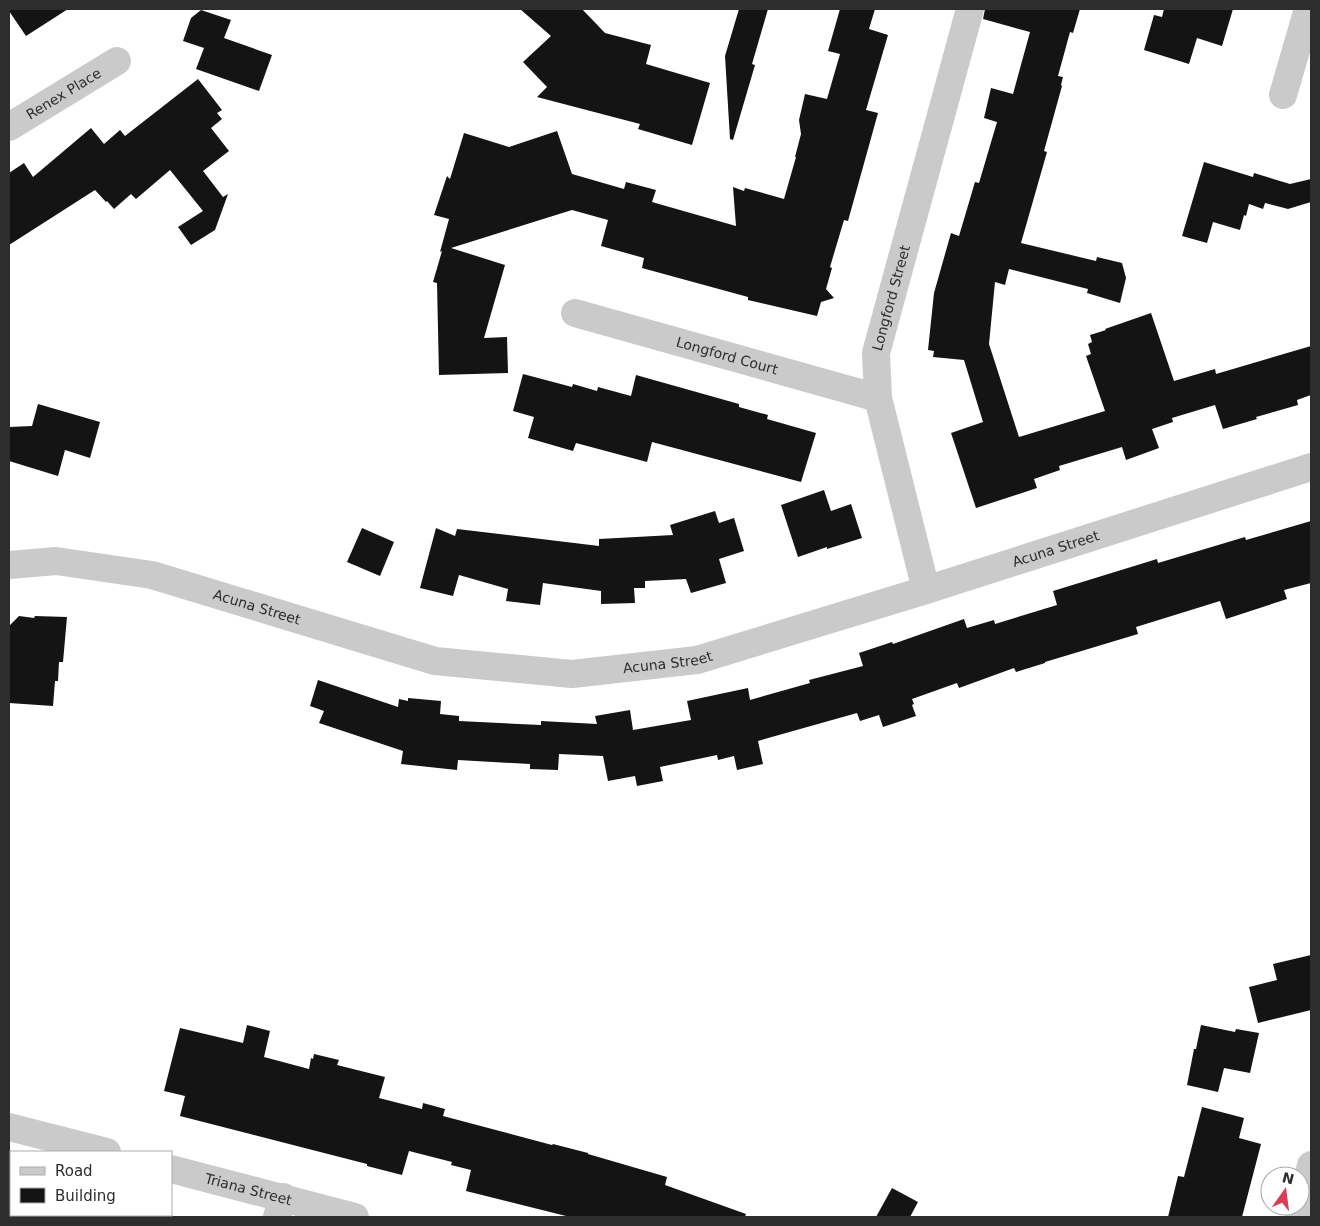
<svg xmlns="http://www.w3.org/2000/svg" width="1320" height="1226" font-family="'DejaVu Sans',sans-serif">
  <rect width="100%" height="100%" fill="#fff"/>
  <!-- building -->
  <g fill="#141414">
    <polygon points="9,9 68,9 26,36 9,11"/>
    <polygon points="520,9 582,9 605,33 651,45 646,64 710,83 692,145 638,129 640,124 537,97 547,87 523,62 551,36"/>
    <polygon points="739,9 768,9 752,64 755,65 733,140 730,139 725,56"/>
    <polygon points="840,9 875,9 869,29 888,35 866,110 878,113 848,221 844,220 830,267 832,268 826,289 834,298 821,302 817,316 748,300 748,297 642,268 644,258 601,246 608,220 572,210 451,248 505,265 484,338 507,337 508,373 439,375 437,283 433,282 442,251 440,252 449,219 434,215 447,176 450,179 464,133 509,147 557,131 572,174 624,189 626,182 656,190 652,202 736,226 733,187 744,191 745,188 784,199 796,157 795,157 801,134 799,120 805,94 827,99 840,54 828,51"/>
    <polygon points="985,9 1080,9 1073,33 1070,32 1058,76 1063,77 1061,85 1062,86 1044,151 1047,152 1021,243 1096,261 1097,257 1122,263 1126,278 1120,303 1087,293 1088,289 1009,269 1005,285 995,282 989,344 1019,437 1105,411 1086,356 1091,354 1088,344 1092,342 1090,335 1106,330 1105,329 1151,313 1174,381 1215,369 1216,374 1311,346 1311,395 1297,400 1298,405 1256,417 1257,419 1223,429 1215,405 1172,418 1173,422 1152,429 1159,448 1126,460 1122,447 1059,466 1060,470 1034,479 1037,488 976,508 951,433 983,422 964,360 933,357 934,351 928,350 934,293 951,233 959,236 975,182 979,183 997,122 984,118 991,88 1013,94 1030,32 983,19"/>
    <polygon points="1164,9 1233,9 1222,46 1197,38 1189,64 1144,50 1154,15 1162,17"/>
    <polygon points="201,10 231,20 224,38 272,55 259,91 196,69 204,48 183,41 191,18"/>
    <polygon points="198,79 222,110 217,113 222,119 211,128 229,151 203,171 223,197 228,194 215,230 191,245 178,227 203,211 170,170 136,199 131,194 114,209 107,201 106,202 95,190 9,245 9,173 24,163 33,177 91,128 104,144 120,130 125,136"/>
    <polygon points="1204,162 1253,177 1254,173 1290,184 1311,179 1311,202 1288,209 1265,203 1263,209 1249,204 1246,216 1244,215 1240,230 1213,222 1207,243 1182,236"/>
    <polygon points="523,374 572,387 573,384 597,391 598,387 631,396 636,375 739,404 739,407 768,415 767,419 816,433 801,482 652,442 647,462 576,443 573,451 528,438 534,417 513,411"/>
    <polygon points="38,404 100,422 90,458 65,450 58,476 9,461 9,427 32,426"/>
    <polygon points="824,490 831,511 851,504 862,538 827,549 827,547 798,557 781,505"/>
    <polygon points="715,511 719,523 734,518 744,551 719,559 726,583 691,593 686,579 645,581 645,588 634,588 635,603 601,604 601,591 543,583 540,605 506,601 508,589 459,575 453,596 420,588 436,528 455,536 457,529 599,546 599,539 673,535 670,525"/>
    <polygon points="1311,521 1311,583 1284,590 1287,599 1226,619 1220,601 1136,627 1138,634 1045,662 1045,663 1016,672 1014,668 959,688 957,683 912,699 914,704 912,705 916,716 883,727 879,715 860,721 857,713 758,741 763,764 737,770 734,756 718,760 717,755 660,767 663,781 637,786 635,776 608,781 603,756 559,754 558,770 530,769 530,764 458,760 457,770 401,764 403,751 319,723 324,711 310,706 318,680 398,707 399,699 408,701 408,698 441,701 440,714 459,716 459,721 541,725 541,721 597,724 595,716 630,710 633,730 691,720 687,701 748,688 750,700 810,683 809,680 863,666 859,653 892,642 893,644 964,619 967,628 994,620 995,624 1057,605 1053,591 1157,559 1158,563 1245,537 1246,540"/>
    <polygon points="362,528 394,542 380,576 347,562"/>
    <polygon points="19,616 34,618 35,616 67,617 63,662 59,662 58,681 55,681 53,706 9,703 9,626"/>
    <polygon points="1311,955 1311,1010 1258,1023 1249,987 1277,980 1273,964"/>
    <polygon points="247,1025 270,1031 264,1057 309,1069 311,1058 313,1059 314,1054 339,1060 337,1065 385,1077 379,1098 422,1109 423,1103 445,1109 443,1116 552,1145 553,1144 588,1153 588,1154 667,1177 665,1185 746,1214 745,1217 570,1217 466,1191 471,1170 451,1165 452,1162 409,1151 402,1175 367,1166 367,1164 180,1116 185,1096 164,1091 180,1028 243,1043"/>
    <polygon points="1201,1025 1235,1032 1236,1029 1259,1033 1250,1073 1224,1068 1218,1092 1187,1085 1194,1049 1196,1049"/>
    <polygon points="1202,1107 1244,1118 1239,1138 1261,1144 1242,1217 1168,1217 1178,1176 1184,1177"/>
    <polygon points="892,1188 918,1202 910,1217 876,1217"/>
  </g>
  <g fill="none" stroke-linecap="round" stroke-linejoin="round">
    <!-- minor -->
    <g stroke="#cacaca" stroke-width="28">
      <polyline points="1283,95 1308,9"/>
      <path id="s1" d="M9,127L117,61"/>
      <path id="s2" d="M575,313L878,398"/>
      <path id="s3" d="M9,565L56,561L152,575L435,661L572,674L697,660L926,590L1311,467"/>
      <path id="s4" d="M926,590L878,398L876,353L970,9"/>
      <polyline points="277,1217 283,1197"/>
      <polyline points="1299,1217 1311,1165"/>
    </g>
    <!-- tertiary -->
    <g stroke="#cacaca" stroke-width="28">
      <polyline points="9,1127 107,1152"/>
      <path id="s5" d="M171,1169L355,1217"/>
    </g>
  </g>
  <g text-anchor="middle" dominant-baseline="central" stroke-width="5" stroke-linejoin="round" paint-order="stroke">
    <!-- street labels -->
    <g font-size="14" fill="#2d2d2d" stroke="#fff">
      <text stroke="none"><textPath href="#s1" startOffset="64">Renex Place</textPath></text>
      <text stroke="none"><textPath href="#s4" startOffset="300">Longford Street</textPath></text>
      <text stroke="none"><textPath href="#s2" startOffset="158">Longford Court</textPath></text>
      <text stroke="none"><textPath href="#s3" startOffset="1079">Acuna Street</textPath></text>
      <text stroke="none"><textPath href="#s3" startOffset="254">Acuna Street</textPath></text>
      <text stroke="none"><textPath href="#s3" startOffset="674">Acuna Street</textPath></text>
      <text stroke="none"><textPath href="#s5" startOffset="80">Triana Street</textPath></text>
    </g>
  </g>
  <!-- border -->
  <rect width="1320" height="1226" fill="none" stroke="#2d2d2d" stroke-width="20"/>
  <!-- legend -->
  <rect x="10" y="1151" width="162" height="65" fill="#ffffff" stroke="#ababab"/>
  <rect x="20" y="1167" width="25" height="8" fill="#cacaca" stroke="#ababab"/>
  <text x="55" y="1176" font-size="15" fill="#2d2d2d">Road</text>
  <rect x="20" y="1188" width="25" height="15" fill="#141414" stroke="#ababab"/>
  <text x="55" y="1201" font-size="15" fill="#2d2d2d">Building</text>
  <!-- north arrow -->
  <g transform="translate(1285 1191) rotate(14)"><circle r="24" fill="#ffffff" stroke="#ababab"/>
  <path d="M0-4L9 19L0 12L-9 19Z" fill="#d73d57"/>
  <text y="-8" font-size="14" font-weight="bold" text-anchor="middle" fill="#2d2d2d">N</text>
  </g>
</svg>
